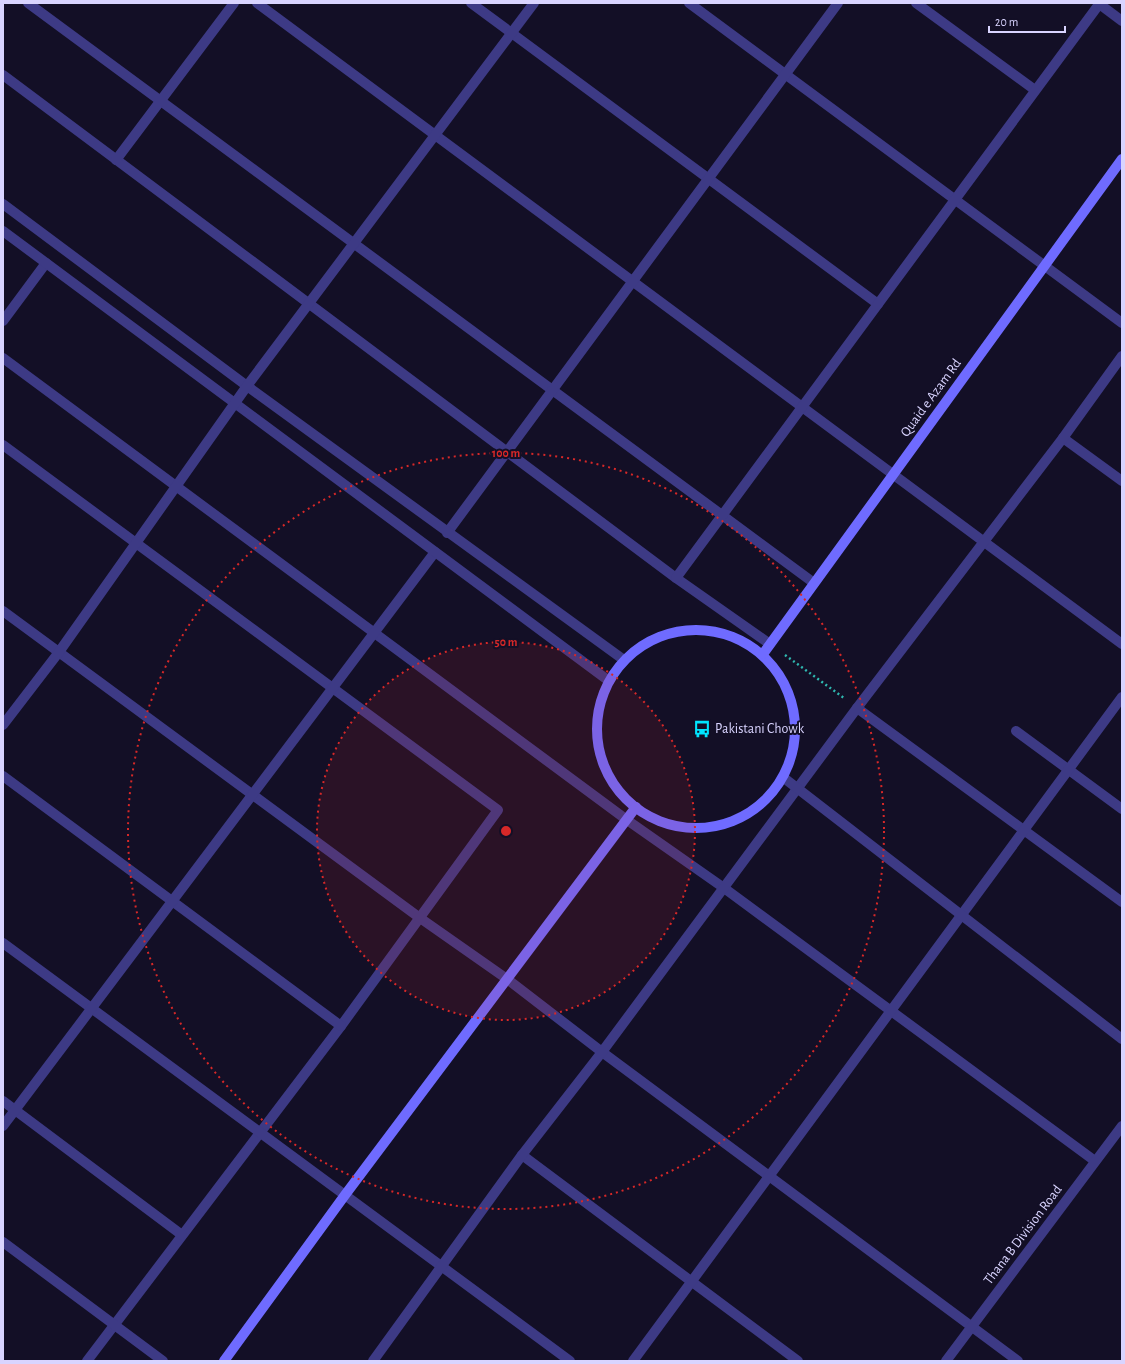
<svg xmlns="http://www.w3.org/2000/svg" width="1125" height="1364" font-family="'Alegreya Sans',sans-serif">
  <rect width="100%" height="100%" fill="#130f26"/>
  <g fill="none" stroke-linecap="round" stroke-linejoin="round">
    <!-- path -->
    <polyline stroke="#2fb8b0" stroke-width="2.5" stroke-dasharray="2 3" stroke-linecap="butt" points="785,655 844,698"/>
    <!-- minor -->
    <g stroke="#3d3a85" stroke-width="10">
      <polyline points="28,3 814,583"/>
      <polyline points="257,3 1122,644"/>
      <polyline points="471,3 878,304"/>
      <polyline points="689,3 1122,323"/>
      <polyline points="916,3 1035,90"/>
      <polyline points="3,75 676,578 770,644"/>
      <polyline points="116,160 234,3"/>
      <polyline points="3,321 46,263"/>
      <polyline points="3,358 627,820 724,888 1095,1161"/>
      <polyline points="1063,438 1122,481"/>
      <polyline points="3,445 498,810 341,1026 87,1361"/>
      <polyline points="447,533 838,3"/>
      <polyline points="676,578 1100,3"/>
      <polyline points="3,611 420,918 507,979 602,1052 1018,1361"/>
      <polyline points="857,708 1122,902"/>
      <polyline points="1016,731 1122,809"/>
      <polyline points="3,776 341,1026"/>
      <polyline points="3,943 570,1361"/>
      <polyline points="3,1101 182,1235"/>
      <polyline points="3,1126 435,552"/>
      <polyline points="522,1155 798,1361"/>
      <polyline points="373,1361 522,1155 602,1052 857,708 1063,438 1122,356"/>
      <polyline points="633,1361 1122,697"/>
    </g>
    <!-- tertiary -->
    <g stroke="#3d3a85" stroke-width="10">
      <polyline points="1098,3 1122,21"/>
      <polyline points="3,204 247,386 624,660"/>
      <polyline points="3,231 609,681"/>
      <polyline points="3,725 59,652 247,386 534,3"/>
      <polyline points="784,778 1122,1039"/>
      <polyline points="3,1242 163,1361"/>
      <polyline points="946,1361 1122,1126"/>
    </g>
    <!-- secondary -->
    <g stroke="#6f6bff" stroke-width="10">
      <circle cx="696" cy="729" r="99"/>
      <polyline points="763,654 1122,159"/>
      <polyline points="224,1361 345,1195 636,807"/>
    </g>
  </g>
  <!-- distance rings -->
  <circle cx="506" cy="831" r="189" fill="#d62828" fill-opacity=".12"/>
  <g fill="none" stroke="#d62828" stroke-width="2" stroke-dasharray="2 4">
    <circle cx="506" cy="831" r="189"/>
    <circle cx="506" cy="831" r="378"/>
  </g>
  <!-- icons -->
  <defs>
    <g id="bus-bare" transform="scale(1.38)"><path d="M-5-6H5V4H4V6H2V4H-2V6H-4V4H-5ZM-3.5-4V0h7V-4ZM-3.5 1.2v1.5H-2V1.2ZM2 1.2v1.5H3.5V1.2Z" fill="#00e5ff" stroke="#130f26" stroke-width="2.5" paint-order="stroke"/></g>
  </defs>
  <g fill-rule="evenodd">
    <use href="#bus-bare" x="702" y="729"/>
  </g>
  <g text-anchor="middle" dominant-baseline="central" stroke-width="4" stroke-linejoin="round" paint-order="stroke">
    <!-- street labels -->
    <g font-size="14" fill="#d9d4ff" stroke="#130f26">
      <text transform="translate(931 398) rotate(-54)">Quaid e Azam Rd</text>
      <text transform="translate(1023 1235) rotate(-53)">Thana B Division Road</text>
    </g>
    <!-- poi labels -->
    <g font-size="14" fill="#d9d4ff" stroke="#130f26" text-anchor="start">
      <text x="715" y="729">Pakistani Chowk</text>
    </g>
  </g>
  <circle cx="506" cy="831" r="6" fill="#d62828" stroke="#130f26" stroke-width="2"/>
  <g font-size="12" text-anchor="middle" font-weight="bold" fill="#d62828" stroke="#130f26" stroke-width="4" stroke-linejoin="round" paint-order="stroke">
    <text x="506" y="457">100 m</text>
    <text x="506" y="646">50 m</text>
  </g>
  <!-- border -->
  <rect width="1125" height="1364" fill="none" stroke="#d9d4ff" stroke-width="8"/>
  <!-- scale -->
  <path d="M989 26v6h76v-6" fill="none" stroke="#d9d4ff" stroke-width="2"/>
  <text x="995" y="26" font-size="12" fill="#d9d4ff" stroke="#130f26" stroke-width="3" paint-order="stroke">20 m</text>
</svg>
